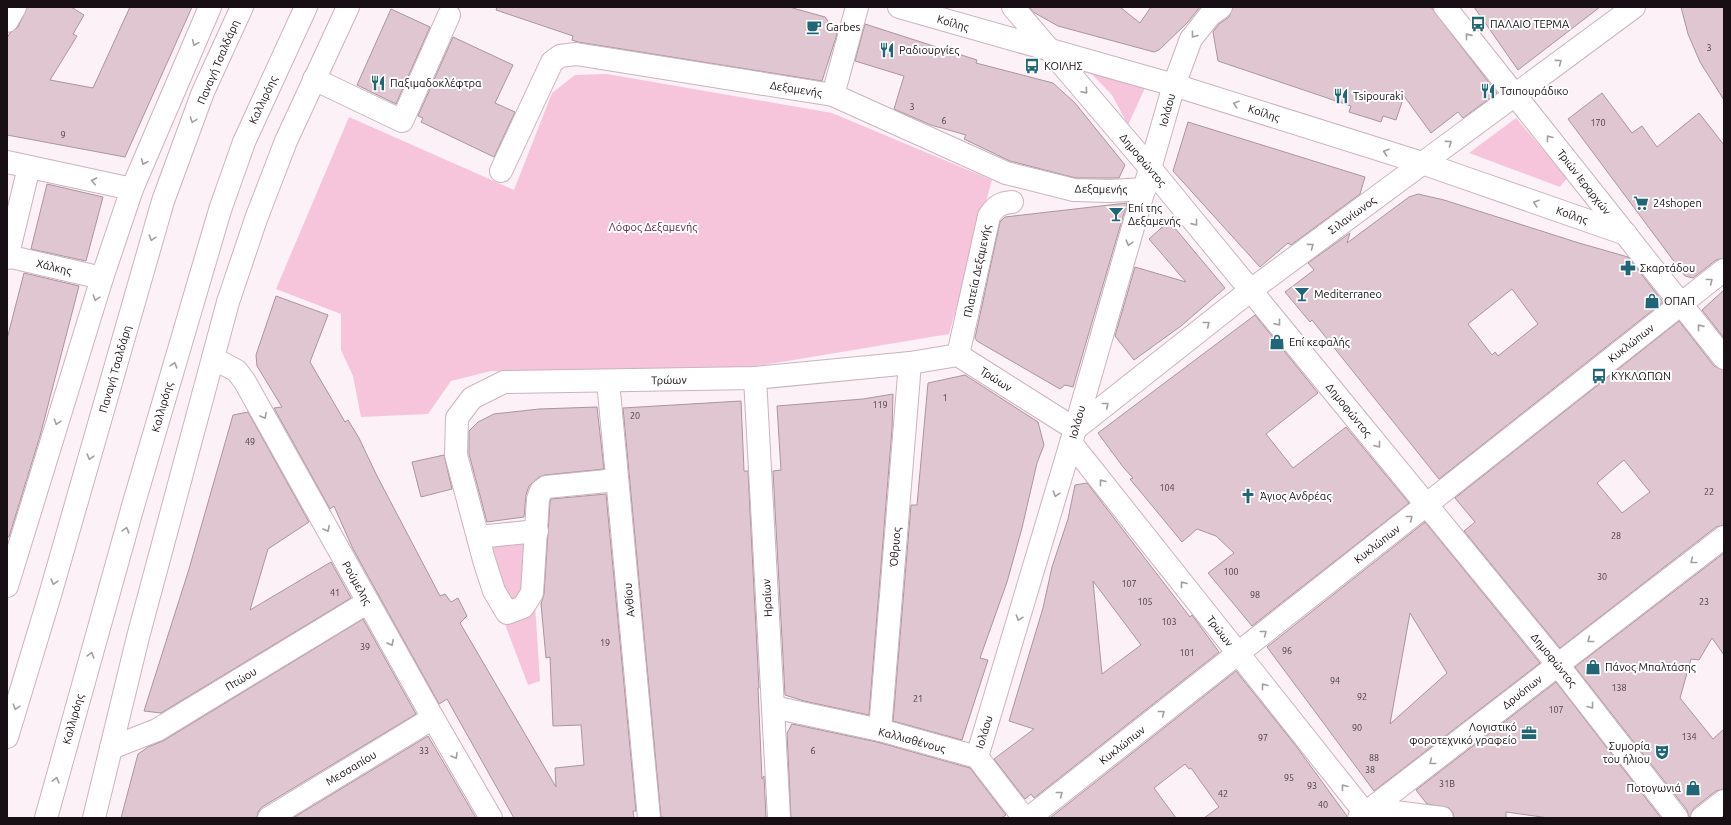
<svg xmlns="http://www.w3.org/2000/svg" width="1731" height="825" font-family="Ubuntu,sans-serif">
  <rect width="100%" height="100%" fill="#fcf1f6"/>
  <!-- green -->
  <g fill="#f6c4db">
    <polygon points="1088,70 1145,88 1128,125 1112,95"/>
    <polygon points="607,74 832,113 992,180 949,334 745,368 491,371 451,381 428,414 361,417 353,376 341,350 341,314 276,289 349,117 514,190 552,93 575,75"/>
    <polygon points="1516,118 1567,178 1560,187 1469,153"/>
    <polygon points="534,519 535,604 540,681 528,685 500,611 483,525"/>
  </g>
  <!-- building -->
  <g fill="#dfc6d1" stroke="#ab949e" fill-rule="evenodd">
    <polygon points="27,7 71,7 84,15 73,34 77,36 50,80 93,88 130,7 192,7 125,157 7,135 7,38 10,33 18,27"/>
    <polygon points="497,7 789,7 825,17 837,34 822,81 578,42 572,40 573,36 496,10"/>
    <polygon points="1029,7 1120,7 1140,23 1151,7 1200,7 1187,23 1159,50 1154,52 1058,26 1033,12"/>
    <polygon points="1233,7 1431,7 1497,93 1463,118 1458,112 1431,133 1404,96 1396,120 1383,116 1381,122 1349,112 1351,106 1218,61 1213,32 1219,24 1229,17"/>
    <polygon points="1474,7 1600,7 1518,70"/>
    <polygon points="1681,7 1724,7 1724,100 1700,62 1688,34"/>
    <polygon points="391,9 430,27 396,104 357,85"/>
    <polygon points="865,24 977,60 976,63 1053,83 1075,103 1125,165 1119,178 1076,178 1010,161 964,139 966,135 931,125 894,109 904,76 855,61"/>
    <polygon points="453,37 513,65 495,103 515,112 494,157 421,122 423,118 418,116"/>
    <polygon points="1602,93 1632,133 1642,126 1657,147 1699,113 1724,145 1724,258 1716,260 1693,278 1685,276 1568,119"/>
    <polygon points="1188,122 1365,177 1360,194 1291,245 1288,243 1260,267 1173,171"/>
    <polygon points="47,184 103,197 86,261 31,249"/>
    <path d="M1418,194L1444,200L1579,243L1628,257L1663,302L1439,479L1312,320L1310,322L1285,292L1314,270L1308,263L1350,233L1347,243L1409,197ZM1512,289L1538,324L1498,356L1495,352L1492,355L1468,324Z"/>
    <polygon points="1127,203 1073,387 1065,385 1060,389 977,341 975,338 1000,222 1005,217"/>
    <polygon points="1169,221 1225,288 1181,326 1134,360 1115,336 1135,267 1186,282 1149,239"/>
    <polygon points="24,273 79,286 40,436 9,537 7,537 7,339"/>
    <polygon points="1724,290 1724,338 1702,310"/>
    <polygon points="276,296 328,315 310,362 345,422 348,420 359,438 376,474 440,596 445,594 451,602 458,598 467,616 460,623 556,787 555,768 584,765 581,725 553,726 550,657 546,658 541,604 544,594 550,502 551,499 606,494 636,811 633,811 634,818 514,818 447,699 439,704 353,549 334,506 330,509 274,408 282,407 257,366 256,355"/>
    <polygon points="1255,315 1318,393 1266,434 1293,468 1346,427 1409,503 1252,626 1208,573 1234,553 1216,536 1197,529 1182,542 1130,479 1133,478 1123,467 1098,433"/>
    <path d="M1679,321L1714,366L1724,370V525L1716,527L1560,648L1464,531L1475,522L1455,498ZM1624,460L1650,492L1622,513L1597,483Z"/>
    <polygon points="965,375 1038,422 1044,445 1037,463 1022,528 1007,582 980,658 988,660 962,740 893,721 911,505 917,505 928,383"/>
    <polygon points="893,394 892,429 869,715 804,701 785,695 773,471 781,470 777,406 863,399"/>
    <polygon points="741,401 744,471 748,471 759,688 758,688 762,779 764,776 766,818 668,818 661,817 623,408"/>
    <polygon points="597,407 604,469 545,475 539,477 529,486 526,495 524,517 487,522 469,454 469,431 478,422 494,414 539,409"/>
    <polygon points="248,412 309,522 268,549 250,610 331,562 351,598 161,713 144,711 189,569 233,415"/>
    <polygon points="444,455 452,489 421,497 412,462"/>
    <path d="M1087,483L1190,617L1192,615L1219,652L1034,798L1031,794L1025,799L994,759L1034,729L1009,721L1043,608L1052,567L1068,519L1075,485ZM1093,581L1141,645L1102,674Z"/>
    <path d="M1425,522L1540,663L1374,791L1267,647ZM1410,613L1447,673L1390,724Z"/>
    <polygon points="1724,553 1724,655 1712,638 1699,660 1691,659 1680,698 1713,739 1724,729 1724,789 1716,791 1694,808 1689,818 1687,810 1575,667"/>
    <polygon points="363,619 416,714 262,807 258,812 257,818 121,818 138,754 148,747 163,741"/>
    <polygon points="1236,671 1296,746 1347,816 1347,818 1204,818 1219,807 1191,768 1189,769 1185,764 1154,788 1176,818 1050,818"/>
    <polygon points="1556,682 1661,818 1549,818 1506,812 1506,818 1454,818 1453,813 1449,808 1427,804 1416,790"/>
    <polygon points="792,724 877,742 970,768 1006,815 1001,818 791,818 787,733"/>
    <polygon points="428,736 476,818 293,818"/>
  </g>
  <g fill="none" stroke-linecap="round" stroke-linejoin="round">
    <!-- minor casing -->
    <g stroke="#cbb3be" stroke-width="24">
      <g id="minor">
        <polyline points="899,7 1174,85 1422,163 1626,234"/>
        <polyline points="1013,7 1151,169 1558,665 1677,818"/>
        <polyline points="1445,7 1724,358"/>
        <polyline points="7,21 15,7"/>
        <polyline points="314,79 402,121 449,15"/>
        <polyline points="833,95 857,7"/>
        <polyline points="7,162 132,189"/>
        <polyline points="501,171 552,62 560,56 576,54 833,95 1006,173 1074,190 1110,191 1145,189"/>
        <polyline points="7,256 102,278"/>
        <polyline points="7,258 29,167"/>
        <path d="M958,355L989,216C996,206 1000,203 1012,202"/>
        <polyline points="213,358 237,371 245,382 433,718 491,818"/>
        <polyline points="755,378 779,818"/>
        <polyline points="608,381 649,818"/>
        <polyline points="1075,429 1251,290 1634,7"/>
        <polyline points="1071,443 1369,818"/>
        <polyline points="617,480 546,487 541,491 538,499 532,593 523,607 507,613 494,591 484,560 456,455 457,418 472,398 504,382 755,378 910,363 958,355 1075,429"/>
        <polyline points="478,537 537,531"/>
        <polyline points="7,586 102,278 132,189 210,7"/>
        <polyline points="773,707 880,730 977,757 1024,818"/>
        <polyline points="880,730 910,363"/>
        <polyline points="111,748 157,730 368,602"/>
        <polyline points="977,757 1071,443 1174,85 1191,39 1210,15 1221,7"/>
        <polyline points="1371,809 1442,818"/>
        <polyline points="94,818 138,637 228,302 256,219 286,141 348,7"/>
        <polyline points="269,818 433,718"/>
        <polyline points="1029,818 1724,270"/>
        <polyline points="1359,818 1724,537"/>
        <polyline points="1702,818 1724,801"/>
      </g>
    </g>
    <!-- major casing -->
    <g stroke="#cbb3be" stroke-width="24">
      <g id="major">
        <polyline points="7,737 50,595 163,201 203,92 242,7"/>
        <polyline points="46,818 133,506 220,210 244,142 306,7"/>
      </g>
    </g>
    <!-- minor -->
    <use href="#minor" stroke="#fff" stroke-width="22"/>
    <!-- major -->
    <use href="#major" stroke="#fff" stroke-width="22"/>
  </g>
  <!-- one-way arrows -->
  <defs><path id="oneway-chevron" d="M-2-3.5L2.5 0L-2 3.5" fill="none" stroke-width="1.6" stroke-linecap="round" stroke-linejoin="round"/></defs>
  <g stroke="#a29fa1">
    <use href="#oneway-chevron" transform="translate(1194 35) rotate(127)"/>
    <use href="#oneway-chevron" transform="translate(1468 36) rotate(-129)"/>
    <use href="#oneway-chevron" transform="translate(195 43) rotate(113)"/>
    <use href="#oneway-chevron" transform="translate(1559 62) rotate(-37)"/>
    <use href="#oneway-chevron" transform="translate(1085 91) rotate(49)"/>
    <use href="#oneway-chevron" transform="translate(1236 104) rotate(-162)"/>
    <use href="#oneway-chevron" transform="translate(193 120) rotate(110)"/>
    <use href="#oneway-chevron" transform="translate(1549 138) rotate(-128)"/>
    <use href="#oneway-chevron" transform="translate(1449 143) rotate(-36)"/>
    <use href="#oneway-chevron" transform="translate(1386 152) rotate(-162)"/>
    <use href="#oneway-chevron" transform="translate(144 162) rotate(113)"/>
    <use href="#oneway-chevron" transform="translate(94 181) rotate(-168)"/>
    <use href="#oneway-chevron" transform="translate(1536 203) rotate(-161)"/>
    <use href="#oneway-chevron" transform="translate(1195 223) rotate(51)"/>
    <use href="#oneway-chevron" transform="translate(152 238) rotate(107)"/>
    <use href="#oneway-chevron" transform="translate(1129 243) rotate(106)"/>
    <use href="#oneway-chevron" transform="translate(1311 246) rotate(-36)"/>
    <use href="#oneway-chevron" transform="translate(1710 281) rotate(-38)"/>
    <use href="#oneway-chevron" transform="translate(96 298) rotate(107)"/>
    <use href="#oneway-chevron" transform="translate(1278 323) rotate(51)"/>
    <use href="#oneway-chevron" transform="translate(1207 324) rotate(-38)"/>
    <use href="#oneway-chevron" transform="translate(1700 327) rotate(-129)"/>
    <use href="#oneway-chevron" transform="translate(174 365) rotate(-74)"/>
    <use href="#oneway-chevron" transform="translate(1106 405) rotate(-38)"/>
    <use href="#oneway-chevron" transform="translate(264 416) rotate(61)"/>
    <use href="#oneway-chevron" transform="translate(57 422) rotate(107)"/>
    <use href="#oneway-chevron" transform="translate(1378 445) rotate(51)"/>
    <use href="#oneway-chevron" transform="translate(90 457) rotate(106)"/>
    <use href="#oneway-chevron" transform="translate(1102 482) rotate(-128)"/>
    <use href="#oneway-chevron" transform="translate(1056 494) rotate(107)"/>
    <use href="#oneway-chevron" transform="translate(1410 518) rotate(-38)"/>
    <use href="#oneway-chevron" transform="translate(327 529) rotate(61)"/>
    <use href="#oneway-chevron" transform="translate(126 530) rotate(-74)"/>
    <use href="#oneway-chevron" transform="translate(1693 561) rotate(142)"/>
    <use href="#oneway-chevron" transform="translate(54 582) rotate(106)"/>
    <use href="#oneway-chevron" transform="translate(1183 584) rotate(-128)"/>
    <use href="#oneway-chevron" transform="translate(1019 618) rotate(107)"/>
    <use href="#oneway-chevron" transform="translate(1264 633) rotate(-38)"/>
    <use href="#oneway-chevron" transform="translate(1590 640) rotate(142)"/>
    <use href="#oneway-chevron" transform="translate(391 643) rotate(61)"/>
    <use href="#oneway-chevron" transform="translate(91 655) rotate(-74)"/>
    <use href="#oneway-chevron" transform="translate(1264 686) rotate(-128)"/>
    <use href="#oneway-chevron" transform="translate(1591 706) rotate(52)"/>
    <use href="#oneway-chevron" transform="translate(16 707) rotate(107)"/>
    <use href="#oneway-chevron" transform="translate(1162 713) rotate(-38)"/>
    <use href="#oneway-chevron" transform="translate(455 756) rotate(60)"/>
    <use href="#oneway-chevron" transform="translate(1432 762) rotate(142)"/>
    <use href="#oneway-chevron" transform="translate(56 780) rotate(-75)"/>
    <use href="#oneway-chevron" transform="translate(1344 787) rotate(-128)"/>
    <use href="#oneway-chevron" transform="translate(1060 794) rotate(-38)"/>
  </g>
  <!-- icons -->
  <defs>
    <g id="bus-bare" transform="scale(1.2)"><path d="M-5-6H5V4H4V6H2V4H-2V6H-4V4H-5ZM-3.5-4V0h7V-4ZM-3.5 1.2v1.5H-2V1.2ZM2 1.2v1.5H3.5V1.2Z" fill="#206676" stroke="#fff" stroke-width="2.5" paint-order="stroke"/></g>
    <g id="cafe-bare" transform="scale(1.2)"><path d="M-5.5-4.5H6V0H3Q3 3.5 0 3.5H-2.5Q-5.5 3.5-5.5 0ZM3-3.2v2h1.7v-2ZM-6 4.5H4V6H-6Z" fill="#206676" stroke="#fff" stroke-width="2.5" paint-order="stroke"/></g>
    <g id="restaurant-bare" transform="scale(1.2)"><path d="M-5-6h1v4h1v-4h1v4h1v-4h1v5L-1.5 .5V6h-2V.5L-5-1ZM5-6V6H3V1.5H1.5Q1.5-4 5-6Z" fill="#206676" stroke="#fff" stroke-width="2.5" paint-order="stroke"/></g>
    <g id="supermarket-bare" transform="scale(1.2)"><path d="M-6-5.5h2.5l.6 2H6L4.5 2H-2.5L-4.4-4H-6ZM-1.5 3.2a1.3 1.3 0 1 0 .1 0ZM3 3.2a1.3 1.3 0 1 0 .1 0Z" fill="#206676" stroke="#fff" stroke-width="2.5" paint-order="stroke"/></g>
    <g id="bar-bare" transform="scale(1.2)"><path d="M-6-5H6L.8 .8V4.5H3.5V6h-7V4.5H-.8V.8Z" fill="#206676" stroke="#fff" stroke-width="2.5" paint-order="stroke"/></g>
    <g id="pharmacy-bare" transform="scale(1.2)"><path d="M-2-6h4v4h4v4h-4v4h-4v-4h-4v-4h4Z" fill="#206676" stroke="#fff" stroke-width="2.5" paint-order="stroke"/></g>
    <g id="shop-bare" transform="scale(1.2)"><path d="M-5-2.5h2.3a2.7 3.5 0 0 1 5.4 0H5L5.5 6h-11ZM-1.5-2.5h3a1.5 2.3 0 0 0-3 0Z" fill="#206676" stroke="#fff" stroke-width="2.5" paint-order="stroke"/></g>
    <g id="church-bare" transform="scale(1.2)"><path d="M-1.2-6h2.4v3.5h3.3v2.4h-3.3V6h-2.4V-.1h-3.3v-2.4h3.3Z" fill="#206676" stroke="#fff" stroke-width="2.5" paint-order="stroke"/></g>
    <g id="office-bare" transform="scale(1.2)"><path d="M-6-3h4V-5.5h4V-3h4V5H-6ZM-1-4.5V-3h2v-1.5ZM-6 0V1H6V0Z" fill="#206676" stroke="#fff" stroke-width="2.5" paint-order="stroke"/></g>
    <g id="theatre-bare" transform="scale(1.2)"><path d="M-5-5.5Q0-4 5-5.5V0Q5 5 0 6Q-5 5-5 0ZM-3.3-2.5H-1v1.5H-3.3ZM1-2.5H3.3v1.5H1ZM-2.8 1Q0 5.5 2.8 1Z" fill="#206676" stroke="#fff" stroke-width="2.5" paint-order="stroke"/></g>
  </defs>
  <g fill-rule="evenodd">
    <use href="#bus-bare" x="1478" y="24"/>
    <use href="#cafe-bare" x="814" y="27"/>
    <use href="#restaurant-bare" x="887" y="50"/>
    <use href="#bus-bare" x="1032" y="66"/>
    <use href="#restaurant-bare" x="378" y="83"/>
    <use href="#restaurant-bare" x="1488" y="91"/>
    <use href="#restaurant-bare" x="1341" y="96"/>
    <use href="#supermarket-bare" x="1641" y="203"/>
    <use href="#bar-bare" x="1116" y="214"/>
    <use href="#pharmacy-bare" x="1628" y="268"/>
    <use href="#bar-bare" x="1302" y="294"/>
    <use href="#shop-bare" x="1652" y="301"/>
    <use href="#shop-bare" x="1277" y="342"/>
    <use href="#bus-bare" x="1599" y="376"/>
    <use href="#church-bare" x="1248" y="496"/>
    <use href="#shop-bare" x="1593" y="667"/>
    <use href="#office-bare" x="1529" y="733"/>
    <use href="#theatre-bare" x="1662" y="752"/>
    <use href="#shop-bare" x="1693" y="788"/>
  </g>
  <g text-anchor="middle" dominant-baseline="central" stroke-width="4" stroke-linejoin="round" paint-order="stroke">
    <!-- number labels -->
    <g font-size="9" fill="#493d42">
      <text x="1709" y="48">3</text>
      <text x="912" y="107">3</text>
      <text x="944" y="121">6</text>
      <text x="1598" y="123">170</text>
      <text x="63" y="135">9</text>
      <text x="945" y="398">1</text>
      <text x="880" y="405">119</text>
      <text x="635" y="416">20</text>
      <text x="250" y="442">49</text>
      <text x="1167" y="488">104</text>
      <text x="1709" y="492">22</text>
      <text x="1616" y="536">28</text>
      <text x="1231" y="572">100</text>
      <text x="1602" y="577">30</text>
      <text x="1129" y="584">107</text>
      <text x="335" y="593">41</text>
      <text x="1255" y="595">98</text>
      <text x="1145" y="602">105</text>
      <text x="1704" y="602">23</text>
      <text x="1169" y="622">103</text>
      <text x="605" y="643">19</text>
      <text x="365" y="647">39</text>
      <text x="1287" y="651">96</text>
      <text x="1187" y="653">101</text>
      <text x="1335" y="681">94</text>
      <text x="1619" y="688">138</text>
      <text x="1362" y="697">92</text>
      <text x="918" y="699">21</text>
      <text x="1556" y="710">107</text>
      <text x="1357" y="728">90</text>
      <text x="1689" y="737">134</text>
      <text x="1263" y="738">97</text>
      <text x="424" y="751">33</text>
      <text x="813" y="751">6</text>
      <text x="1374" y="758">88</text>
      <text x="1370" y="770">38</text>
      <text x="1289" y="778">95</text>
      <text x="1447" y="784">31Β</text>
      <text x="1312" y="786">93</text>
      <text x="1223" y="794">42</text>
      <text x="1323" y="805">40</text>
    </g>
    <!-- street labels -->
    <g font-size="11" fill="#170f13" stroke="#fff">
      <text transform="translate(953 23) rotate(16)">Κοίλης</text>
      <text transform="translate(218 62) rotate(-67)">Παναγή Τσαλδάρη</text>
      <text transform="translate(796 89) rotate(9)">Δεξαμενής</text>
      <text transform="translate(263 100) rotate(-65)">Καλλιρόης</text>
      <text transform="translate(1167 110) rotate(-75)">Ιολάου</text>
      <text transform="translate(1264 113) rotate(18)">Κοίλης</text>
      <text transform="translate(1143 160) rotate(50)">Δημοφώντος</text>
      <text transform="translate(1584 182) rotate(52)">Τριών Ιεραρχών</text>
      <text transform="translate(1101 189) rotate(1)">Δεξαμενής</text>
      <text transform="translate(1352 215) rotate(-36)">Σιλανίωνος</text>
      <text transform="translate(1572 215) rotate(19)">Κοίλης</text>
      <text transform="translate(54 267) rotate(13)">Χάλκης</text>
      <text transform="translate(977 271) rotate(-78)">Πλατεία Δεξαμενής</text>
      <text transform="translate(1631 343) rotate(-38)">Κυκλώπων</text>
      <text transform="translate(115 369) rotate(-74)">Παναγή Τσαλδάρη</text>
      <text transform="translate(996 379) rotate(33)">Τρώων</text>
      <text transform="translate(669 380) rotate(-1)">Τρώων</text>
      <text transform="translate(162 407) rotate(-74)">Καλλιρόης</text>
      <text transform="translate(1349 410) rotate(51)">Δημοφώντος</text>
      <text transform="translate(1077 422) rotate(-74)">Ιολάου</text>
      <text transform="translate(1377 544) rotate(-38)">Κυκλώπων</text>
      <text transform="translate(895 547) rotate(-85)">Όθρυος</text>
      <text transform="translate(357 583) rotate(61)">Ρούμελης</text>
      <text transform="translate(767 598) rotate(-93)">Ηραίων</text>
      <text transform="translate(629 600) rotate(-95)">Ανθίου</text>
      <text transform="translate(1220 631) rotate(52)">Τρώων</text>
      <text transform="translate(1554 660) rotate(51)">Δημοφώντος</text>
      <text transform="translate(241 679) rotate(-31)">Πτώου</text>
      <text transform="translate(1522 692) rotate(-38)">Δρυόπων</text>
      <text transform="translate(73 719) rotate(-74)">Καλλιρόης</text>
      <text transform="translate(984 732) rotate(-73)">Ιολάου</text>
      <text transform="translate(912 740) rotate(15)">Καλλισθένους</text>
      <text transform="translate(1122 745) rotate(-38)">Κυκλώπων</text>
      <text transform="translate(351 768) rotate(-31)">Μεσσαπίου</text>
    </g>
    <!-- poi labels -->
    <g font-size="11" fill="#170f13" stroke="#fff" text-anchor="start">
      <text x="1490" y="24">ΠΑΛΑΙΟ ΤΕΡΜΑ</text>
      <text x="826" y="27">Garbes</text>
      <text x="899" y="50">Ραδιουργίες</text>
      <text x="1044" y="66">ΚΟΙΛΗΣ</text>
      <text x="390" y="83">Παξιμαδοκλέφτρα</text>
      <text x="1500" y="91">Τσιπουράδικο</text>
      <text x="1353" y="96">Tsipouraki</text>
      <text x="1653" y="203">24shopen</text>
      <text x="1128" y="208">Επί της<tspan x="1128" dy="13">Δεξαμενής</tspan></text>
      <text x="1640" y="268">Σκαρτάδου</text>
      <text x="1314" y="294">Mediterraneo</text>
      <text x="1664" y="301">ΟΠΑΠ</text>
      <text x="1289" y="342">Επί κεφαλής</text>
      <text x="1611" y="376">ΚΥΚΛΩΠΩΝ</text>
      <text x="1260" y="496">Άγιος Ανδρέας</text>
      <text x="1605" y="667">Πάνος Μπαλτάσης</text>
      <text x="1517" y="727" text-anchor="end">Λογιστικό<tspan x="1517" dy="13">φοροτεχνικό γραφείο</tspan></text>
      <text x="1650" y="746" text-anchor="end">Συμορία<tspan x="1650" dy="13">του ήλιου</tspan></text>
      <text x="1681" y="788" text-anchor="end">Ποτογωνιά</text>
    </g>
    <!-- park labels -->
    <g font-size="11" fill="#612546" stroke="#fff">
      <text x="653" y="227">Λόφος Δεξαμενής</text>
    </g>
  </g>
  <!-- border -->
  <rect width="1731" height="825" fill="none" stroke="#170f13" stroke-width="16"/>
</svg>
